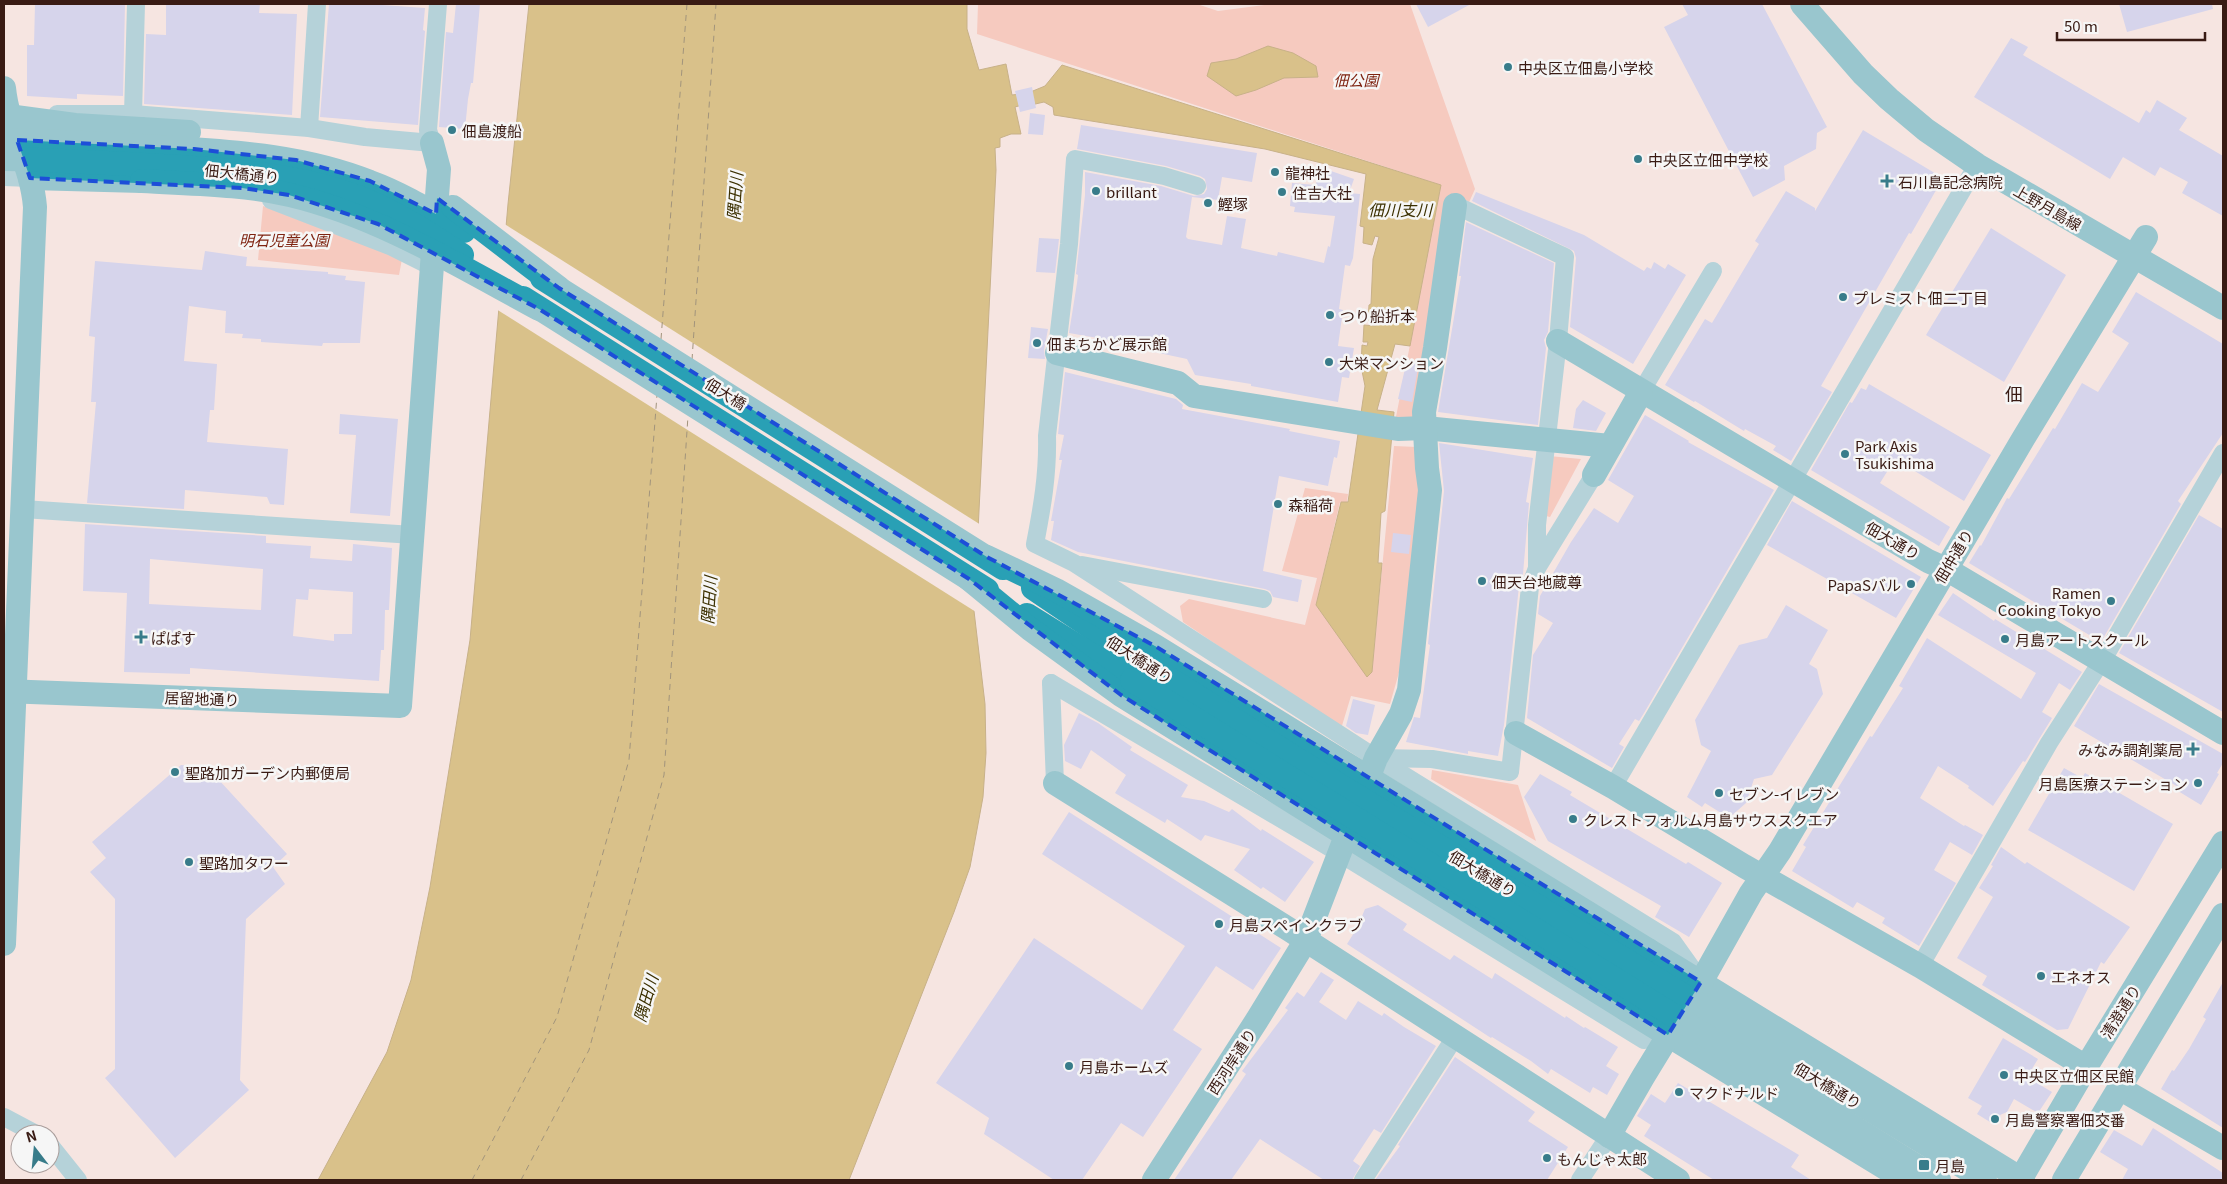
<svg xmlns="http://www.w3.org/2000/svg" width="2227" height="1184" font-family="Georgia,'Noto Sans JP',serif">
  <rect width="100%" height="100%" fill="#f6e5e1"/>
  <!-- green -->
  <g fill="#f7a896">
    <polygon points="978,4 1197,4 1218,11 1272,4 1410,4 1475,189 1466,209 1421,423 1395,422 1441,185 977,34"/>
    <polygon points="263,206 402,259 399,275 258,260"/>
    <polygon points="1394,446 1417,447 1422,509 1408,641 1390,704 1351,696 1341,729 1183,622 1180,606 1189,599 1305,625 1317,578 1282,571 1305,488 1348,494 1347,502 1340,502 1316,605 1368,676 1372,671"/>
    <polygon points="1549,456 1581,459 1550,517 1542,515"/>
    <polygon points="1432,770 1518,785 1536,841 1431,779"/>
  </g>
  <!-- water -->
  <g fill="#b5961f" stroke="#90711c">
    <polygon points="529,4 967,4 967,29 979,70 1006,64 1012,95 1020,94 1022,105 1015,107 1021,134 1011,134 1000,138 1000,147 995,148 996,170 974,611 985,704 986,753 983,797 976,835 970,867 954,912 849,1180 318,1180 387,1052 411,980 430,887 470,640 508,204"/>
    <polygon points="1268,46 1293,53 1316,66 1318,77 1284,78 1256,90 1236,96 1207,76 1211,63 1236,59"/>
    <polygon points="1062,65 1441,185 1410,346 1395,344 1377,410 1394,412 1385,511 1381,513 1378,563 1382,563 1372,672 1367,677 1316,605 1341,502 1348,502 1365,386 1361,366 1362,345 1367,346 1368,342 1363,342 1364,325 1376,326 1377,323 1368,320 1369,305 1371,304 1373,259 1379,237 1375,236 1372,245 1363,243 1364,227 1360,226 1366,174 1265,149 1054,115 1053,107 1044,102 1031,105 1028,93 1045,86"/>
  </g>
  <!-- pier -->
  <polygon fill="#f6e5e1" points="503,223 981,525 976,612 496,309"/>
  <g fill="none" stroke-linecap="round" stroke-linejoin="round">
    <!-- ferry -->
    <g stroke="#3c3000" stroke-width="1" stroke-dasharray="6 5" stroke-linecap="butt">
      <polyline points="661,339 687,4"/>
      <polyline points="692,360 716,4"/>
      <polyline points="472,1180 557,1017 629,760 657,395"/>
      <polyline points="521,1180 589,1050 664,775 688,416"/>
    </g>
  </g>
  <!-- building -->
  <g fill="#b0bef5" fill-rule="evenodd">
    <polygon points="35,4 125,4 123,96 77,94 77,99 27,96 27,45 34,45"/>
    <polygon points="166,4 260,4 259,13 297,14 292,115 144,104 146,34 166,35"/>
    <polygon points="329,4 368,4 425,8 423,30 425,31 418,125 320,117"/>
    <polygon points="456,4 480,4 473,83 471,83 468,99 465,129 439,127 446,32 453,33"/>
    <polygon points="1416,4 1471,4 1428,27"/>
    <polygon points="1682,4 1762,4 1827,127 1817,133 1816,149 1784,166 1785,180 1753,197 1664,27 1688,15"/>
    <polygon points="2119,4 2212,4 2213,9 2127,32"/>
    <polygon points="2011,38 2028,47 2023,55 2139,123 2146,110 2150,113 2157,100 2187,118 2179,130 2223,156 2223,216 2182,193 2188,182 2160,167 2155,176 2123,157 2110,179 1974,97"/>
    <polygon points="1032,87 1036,108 1020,112 1015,91"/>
    <polygon points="1030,113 1045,115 1043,135 1028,134"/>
    <polygon points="1081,125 1257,153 1252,182 1222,177 1218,200 1192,197 1186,237 1188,239 1222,245 1227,216 1246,219 1241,248 1277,256 1278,252 1324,263 1328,246 1330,247 1335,216 1294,212 1295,207 1290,206 1292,183 1316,185 1318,170 1331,171 1354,179 1349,193 1360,194 1353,258 1350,266 1345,265 1339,309 1343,310 1338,346 1354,348 1349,378 1342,377 1338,402 1251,386 1251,384 1195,375 1187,359 1131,347 1132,344 1069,333 1077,283 1078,275 1076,274 1085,195 1085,172 1161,186 1194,196 1204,194 1207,189 1205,179 1200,176 1166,166 1077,149"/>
    <polygon points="1863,130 1943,178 1911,234 1909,233 1821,386 1832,392 1791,461 1773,450 1776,446 1745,429 1744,431 1695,401 1694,402 1665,385 1705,319 1712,323 1759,244 1755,241 1786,191 1815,208 1815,211"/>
    <polygon points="1476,192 1584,235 1644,271 1647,267 1651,269 1654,262 1665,269 1668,264 1686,275 1633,364 1570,327 1576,258 1574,251 1472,201"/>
    <polygon points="1466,222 1554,263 1548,332 1544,340 1546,348 1538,425 1438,412 1461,276 1459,276"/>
    <polygon points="1991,228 2066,275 2004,382 1926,335"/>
    <polygon points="1039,238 1059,239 1055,273 1036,272"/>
    <polygon points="205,251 247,257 246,266 328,272 328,274 346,276 345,280 365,282 360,343 323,343 322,346 261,342 261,339 242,338 243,334 225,333 226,311 189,306 184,361 217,364 214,410 210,410 207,442 288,449 284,505 270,504 267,497 185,490 184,509 87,503 96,402 91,402 95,337 89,336 95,261 202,270"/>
    <polygon points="2136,292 2223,344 2223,433 2178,501 2181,504 2101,642 1969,563 1980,545 1981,546 2007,498 2009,499 2053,428 2055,429 2082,383 2098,392 2129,343 2112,332"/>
    <polygon points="1031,327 1048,329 1044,350 1045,359 1028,358"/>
    <polygon points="1407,360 1419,362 1412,402 1398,399"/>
    <polygon points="1065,372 1176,399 1183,405 1182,409 1290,429 1289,431 1340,441 1337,458 1334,457 1328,486 1279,476 1263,571 1302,580 1298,602 1273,597 1270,591 1265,589 1078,552 1051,540 1054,521 1051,521 1062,460 1059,460 1064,435 1058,434"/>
    <polygon points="1869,384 1991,455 1964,501 1895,459 1880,483 1950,527 1939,546 1811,470 1850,402 1852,403 1861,388 1866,390"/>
    <polygon points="1583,400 1606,413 1596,431 1573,428 1576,409"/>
    <polygon points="340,414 398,419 390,516 350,513 356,435 339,434"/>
    <polygon points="1645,415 1689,441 1688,442 1774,490 1644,713 1639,721 1635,719 1619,744 1624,747 1612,768 1527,718 1533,655 1553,623 1538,614 1540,596 1571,542 1594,508 1618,523 1634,496 1608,480"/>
    <polygon points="1439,443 1533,458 1526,502 1529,503 1523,574 1519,586 1504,725 1498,756 1468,751 1468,754 1406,742 1414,717 1420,718 1430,645 1428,644 1444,491"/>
    <polygon points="1792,501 1921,577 1896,618 1767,545"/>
    <polygon points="2199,515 2223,529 2223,712 2119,653"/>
    <path d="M85,524L266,536V543L311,546L310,558L352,561L353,544L392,548L389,610H385L384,650H381L379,681L190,668V674L124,672L127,593L83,591ZM150,559L263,569L261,610L149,604ZM309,589L353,592L352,634H334V641L293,636L296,599L308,600Z"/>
    <polygon points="1393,533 1411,535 1409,554 1391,552"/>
    <polygon points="1953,593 1994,621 1995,619 2082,672 2070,690 2059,683 2042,712 2052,718 2025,762 2023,761 1993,806 1968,788 1969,786 1938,766 1920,798 1964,826 1965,825 1983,835 1972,855 1950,842 1934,870 1956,883 1919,946 1882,923 1885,918 1857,902 1853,908 1792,871 1806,847 1803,845 1870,736 1872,737 1903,688 1899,686 1927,638 2021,699 2036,673 1938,615"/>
    <polygon points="1786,605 1828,630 1809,664 1817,669 1823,694 1772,775 1754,779 1746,803 1729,818 1705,803 1702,807 1687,797 1711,751 1701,745 1695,720 1739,645 1767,638"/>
    <polygon points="2099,684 2223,754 2223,763 2217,773 2219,774 2201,805 2178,791 2180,788 2074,726"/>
    <polygon points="1353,699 1375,705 1368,735 1356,733 1346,726"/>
    <polygon points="1079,713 1098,723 1132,747 1130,750 1188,785 1181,797 1204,801 1229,812 1232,809 1261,831 1262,829 1314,862 1285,902 1263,887 1261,889 1234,870 1250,849 1205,835 1201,841 1167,819 1165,823 1115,793 1126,775 1091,750 1081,769 1065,761 1064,745"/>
    <polygon points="181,765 207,767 287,854 273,867 285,884 246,919 240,1080 249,1090 175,1158 105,1078 115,1069 115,899 90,872 106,858 92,842"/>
    <polygon points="2064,768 2082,778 2085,773 2173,824 2134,891 2028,830"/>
    <polygon points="1540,774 1572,792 1570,795 1686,864 1688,862 1722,883 1689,937 1655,917 1661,906 1548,841 1524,797"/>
    <polygon points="1069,812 1281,948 1253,990 1216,966 1173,1030 1202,1049 1143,1137 1121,1123 1082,1180 1054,1180 984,1134 989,1118 936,1083 1034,938 1142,1010 1185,946 1042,854"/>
    <polygon points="2001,847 2025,864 2027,862 2130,927 2104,964 2101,962 2068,1029 2057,1030 1982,985 1987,976 1957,958 1993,897 1979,888 1993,866 1991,865"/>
    <polygon points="1378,905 1407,924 1403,930 1450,960 1454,955 1492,979 1495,973 1565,1018 1566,1016 1584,1028 1585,1027 1618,1047 1606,1066 1619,1074 1607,1095 1593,1087 1590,1093 1551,1069 1548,1074 1531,1061 1492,1037 1491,1038 1347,944 1357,928 1365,909"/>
    <polygon points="1321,972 1334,980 1319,1002 1346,1020 1358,1001 1382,1016 1384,1013 1404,1027 1436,1046 1381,1133 1374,1129 1353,1161 1360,1166 1352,1180 1324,1180 1260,1139 1231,1180 1174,1180 1246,1074 1242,1071 1288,1010 1285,1008 1297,992 1304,997"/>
    <polygon points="2223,982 2223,1128 2161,1089 2172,1070 2174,1071 2189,1049 2206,1019 2203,1017"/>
    <polygon points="2003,1038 2038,1059 2027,1077 2052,1092 2038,1113 2014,1099 2007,1112 2000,1115 2001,1119 1990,1122 1977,1114 1982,1106 1968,1098"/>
    <polygon points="1455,1057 1535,1112 1528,1121 1568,1147 1547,1180 1375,1180 1400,1146 1398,1145"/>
    <polygon points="1678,1083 1799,1155 1791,1167 1811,1180 1714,1180 1644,1136 1651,1125 1637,1116 1651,1094 1665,1103"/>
    <polygon points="2153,1128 2223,1173 2223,1180 2122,1180 2128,1169 2100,1152 2114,1130 2142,1146"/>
  </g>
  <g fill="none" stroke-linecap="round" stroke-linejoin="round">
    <!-- street -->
    <g stroke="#67bbce" stroke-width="18">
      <polyline points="57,114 133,114 309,128 365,137 432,143 428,130 438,4"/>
      <polyline points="133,114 136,4"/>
      <polyline points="309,128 317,4"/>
      <polyline points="4,177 30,178 41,182"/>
      <path d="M1197,186L1164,176L1075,159L1069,244L1047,436C1048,474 1042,508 1035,544L1074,563L1376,758L1673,942L1698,977"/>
      <polyline points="271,200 390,246 432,267"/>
      <polyline points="1455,205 1565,257 1558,341 1537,525 1537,568"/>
      <polyline points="1641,392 1713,271"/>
      <polyline points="23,509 413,535"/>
      <polyline points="1082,565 1263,599"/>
      <polyline points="1051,683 1339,853 1644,1040 1668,1035"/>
      <polyline points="1051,683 1055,783"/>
      <polyline points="1376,758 1432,759 1510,772 1530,587 1537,568 1594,475"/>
      <polyline points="1613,787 1977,165"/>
      <polyline points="1920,966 2049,743 2108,651 2223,453"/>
      <polyline points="4,1117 36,1134"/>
      <polyline points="50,1145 78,1180"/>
      <polyline points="1363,1180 1455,1037"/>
      <polyline points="1580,1180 1609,1136"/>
    </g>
    <!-- secondary -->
    <g stroke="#29a0b5" stroke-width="24">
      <polyline points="1802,4 1863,74 1889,99 1926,130 1977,165 2223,308"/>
      <path d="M4,88C8,129 32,166 35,207L4,944"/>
      <polyline points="8,116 75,125 141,129"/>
      <polyline points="30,178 142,181"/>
      <polyline points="542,278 1003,568"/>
      <polyline points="523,298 987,590"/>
      <polyline points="1558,341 1928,561 1946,569 2223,733"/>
      <polyline points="1057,353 1178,383 1194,396 1398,429 1425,428 1610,446"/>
      <polyline points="1594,475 1641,392"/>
      <polyline points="1033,588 1144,663"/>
      <polyline points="1027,615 1132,680"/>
      <polyline points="4,691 400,706 439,169 432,143"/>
      <polyline points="1516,733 1613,787 1744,866 1920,966 2086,1067"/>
      <polyline points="1055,783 1290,930 1678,1180"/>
      <polyline points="1648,950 2023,1180"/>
      <polyline points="1627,1010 1905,1180"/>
      <polyline points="2121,1089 2223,1148"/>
      <polyline points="1609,1136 1643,1077 1701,982 1751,893 1780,851 2023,439 2146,237"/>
      <polyline points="1154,1180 1257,1020 1306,940 1376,758 1401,714 1409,690 1430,490 1427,468 1424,412 1435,348 1455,205"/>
      <polyline points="2020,1180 2086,1067 2223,843"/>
      <polyline points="2064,1180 2223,915"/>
    </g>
    <!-- secondary-bridge -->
    <g stroke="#29a0b5" stroke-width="24">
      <polyline points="141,129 189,132"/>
      <path d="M4,140C60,142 117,144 174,148C241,152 307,157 370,182C403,194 433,213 464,231"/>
      <path d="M4,159C57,160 110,163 163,166C231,170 299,174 363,199C399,214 430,234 462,255"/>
      <path d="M142,181C190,184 242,184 290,195C379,216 459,266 539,309"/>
      <polyline points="453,207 559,288"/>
      <polyline points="987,557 1056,590 1155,646 1648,950"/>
      <polyline points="969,579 1030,629 1121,695 1627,1010"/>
      <polyline points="1144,663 1295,758 1985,1180"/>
      <polyline points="1132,680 1939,1180"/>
    </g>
  </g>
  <!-- marked area -->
  <path d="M0 0H2227V1184H0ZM17,140L194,149L296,160L370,181L436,214L437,198L559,288L987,557L1155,646L1701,982L1668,1035L1121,695L969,579L539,309L378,224L289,195L242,188L30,178Z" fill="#f6e5e1" fill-opacity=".55" fill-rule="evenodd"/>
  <path fill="none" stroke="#1d4ed8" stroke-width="4" stroke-dasharray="10 6" stroke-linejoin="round" d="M17,140L194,149L296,160L370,181L436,214L437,198L559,288L987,557L1155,646L1701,982L1668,1035L1121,695L969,579L539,309L378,224L289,195L242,188L30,178Z"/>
  <!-- markers -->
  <g fill="#387c8a" stroke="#f6f6f6" stroke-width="2">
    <circle cx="1508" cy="67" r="5"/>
    <circle cx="452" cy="130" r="5"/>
    <circle cx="1638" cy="159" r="5"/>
    <circle cx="1275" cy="172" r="5"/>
    <path d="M1884.5 173.5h5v5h5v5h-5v5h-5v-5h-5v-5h5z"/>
    <circle cx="1096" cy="191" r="5"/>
    <circle cx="1282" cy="192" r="5"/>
    <circle cx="1208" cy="203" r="5"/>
    <circle cx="1843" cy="297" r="5"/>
    <circle cx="1330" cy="315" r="5"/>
    <circle cx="1037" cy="343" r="5"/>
    <circle cx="1329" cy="362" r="5"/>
    <circle cx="1845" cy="454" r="5"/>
    <circle cx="1278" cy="504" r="5"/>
    <circle cx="1482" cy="581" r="5"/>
    <circle cx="1911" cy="584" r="5"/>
    <circle cx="2111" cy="601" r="5"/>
    <path d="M138.5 629.5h5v5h5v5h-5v5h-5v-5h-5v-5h5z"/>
    <circle cx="2005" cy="639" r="5"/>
    <path d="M2190.5 741.5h5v5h5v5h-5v5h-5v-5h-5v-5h5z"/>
    <circle cx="175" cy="772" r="5"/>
    <circle cx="2198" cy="783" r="5"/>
    <circle cx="1719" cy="793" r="5"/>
    <circle cx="1573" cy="819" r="5"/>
    <circle cx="189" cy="862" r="5"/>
    <circle cx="1219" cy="924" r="5"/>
    <circle cx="2041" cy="976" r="5"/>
    <circle cx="1069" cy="1066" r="5"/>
    <circle cx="2004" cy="1075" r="5"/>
    <circle cx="1679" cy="1092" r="5"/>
    <circle cx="1995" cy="1119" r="5"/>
    <circle cx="1547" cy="1158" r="5"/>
    <rect x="1918" y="1159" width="12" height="12" rx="2.5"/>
  </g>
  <g text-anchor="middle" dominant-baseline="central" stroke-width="5" stroke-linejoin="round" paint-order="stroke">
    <!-- poi labels -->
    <g font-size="15" fill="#391b14" stroke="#f6f6f6" text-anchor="start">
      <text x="1518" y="67">中央区立佃島小学校</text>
      <text x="462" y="130">佃島渡船</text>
      <text x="1648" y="159">中央区立佃中学校</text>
      <text x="1285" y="172">龍神社</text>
      <text x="1898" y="181">石川島記念病院</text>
      <text x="1106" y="191">brillant</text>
      <text x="1292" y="192">住吉大社</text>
      <text x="1218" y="203">鰹塚</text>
      <text x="1853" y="297">プレミスト佃二丁目</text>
      <text x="1340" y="315">つり船折本</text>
      <text x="1047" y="343">佃まちかど展示館</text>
      <text x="1339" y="362">大栄マンション</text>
      <text x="1855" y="445">Park Axis<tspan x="1855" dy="17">Tsukishima</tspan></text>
      <text x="1288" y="504">森稲荷</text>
      <text x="1492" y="581">佃天台地蔵尊</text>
      <text x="1901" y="584" text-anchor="end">PapaSバル</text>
      <text x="2101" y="592" text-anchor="end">Ramen<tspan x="2101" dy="17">Cooking Tokyo</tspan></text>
      <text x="151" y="637">ぱぱす</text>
      <text x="2015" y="639">月島アートスクール</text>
      <text x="2183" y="749" text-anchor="end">みなみ調剤薬局</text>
      <text x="185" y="772">聖路加ガーデン内郵便局</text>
      <text x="2188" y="783" text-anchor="end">月島医療ステーション</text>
      <text x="1729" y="793">セブン-イレブン</text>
      <text x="1583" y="819">クレストフォルム月島サウススクエア</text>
      <text x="199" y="862">聖路加タワー</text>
      <text x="1229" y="924">月島スペインクラブ</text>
      <text x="2051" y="976">エネオス</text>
      <text x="1079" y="1066">月島ホームズ</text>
      <text x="2014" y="1075">中央区立佃区民館</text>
      <text x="1689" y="1092">マクドナルド</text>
      <text x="2005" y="1119">月島警察署佃交番</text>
      <text x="1557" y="1158">もんじゃ太郎</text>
      <text x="1935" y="1165">月島</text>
    </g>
    <!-- park labels -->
    <g font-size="15" font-style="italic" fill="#7f2311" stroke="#f6f6f6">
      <text x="1356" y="79">佃公園</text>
      <text x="284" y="239">明石児童公園</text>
    </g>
    <!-- street labels -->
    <g font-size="15" fill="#391b14" stroke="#f6f6f6">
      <text transform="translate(242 173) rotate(6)">佃大橋通り</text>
      <text transform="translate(2048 207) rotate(30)">上野月島線</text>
      <text transform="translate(726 393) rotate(32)">佃大橋</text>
      <text transform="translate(1893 540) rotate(30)">佃大通り</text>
      <text transform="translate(1953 556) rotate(-59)">佃仲通り</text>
      <text transform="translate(1140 659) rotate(33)">佃大橋通り</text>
      <text transform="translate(202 698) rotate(2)">居留地通り</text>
      <text transform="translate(1483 873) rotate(31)">佃大橋通り</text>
      <text transform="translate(2120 1011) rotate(-58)">清澄通り</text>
      <text transform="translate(1231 1061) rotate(-57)">西河岸通り</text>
      <text transform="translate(1828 1085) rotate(31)">佃大橋通り</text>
    </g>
    <!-- water labels -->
    <g font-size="16" font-style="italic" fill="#3c3000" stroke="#f6f6f6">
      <text transform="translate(734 196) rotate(-86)">隅田川</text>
      <text x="1400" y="209">佃川支川</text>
      <text transform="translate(708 600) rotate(-86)">隅田川</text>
      <text transform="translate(645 998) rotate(-74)">隅田川</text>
    </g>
    <!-- quarter labels -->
    <g font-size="18" fill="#391b14" stroke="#f6f6f6">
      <text x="2014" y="393">佃</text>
    </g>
  </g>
  <!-- border -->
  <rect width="2227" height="1184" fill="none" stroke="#391b14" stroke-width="10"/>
  <!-- north arrow -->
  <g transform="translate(35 1149) rotate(344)"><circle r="24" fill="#f6f6f6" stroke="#aa9e9c"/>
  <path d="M0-4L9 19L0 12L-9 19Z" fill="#387c8a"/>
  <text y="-8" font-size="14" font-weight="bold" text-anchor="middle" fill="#391b14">N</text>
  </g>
  <!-- scale -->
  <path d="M2057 32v8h148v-8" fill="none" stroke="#391b14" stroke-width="2.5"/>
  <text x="2064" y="32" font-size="15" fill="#391b14" stroke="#f6f6f6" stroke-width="4" paint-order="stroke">50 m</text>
</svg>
